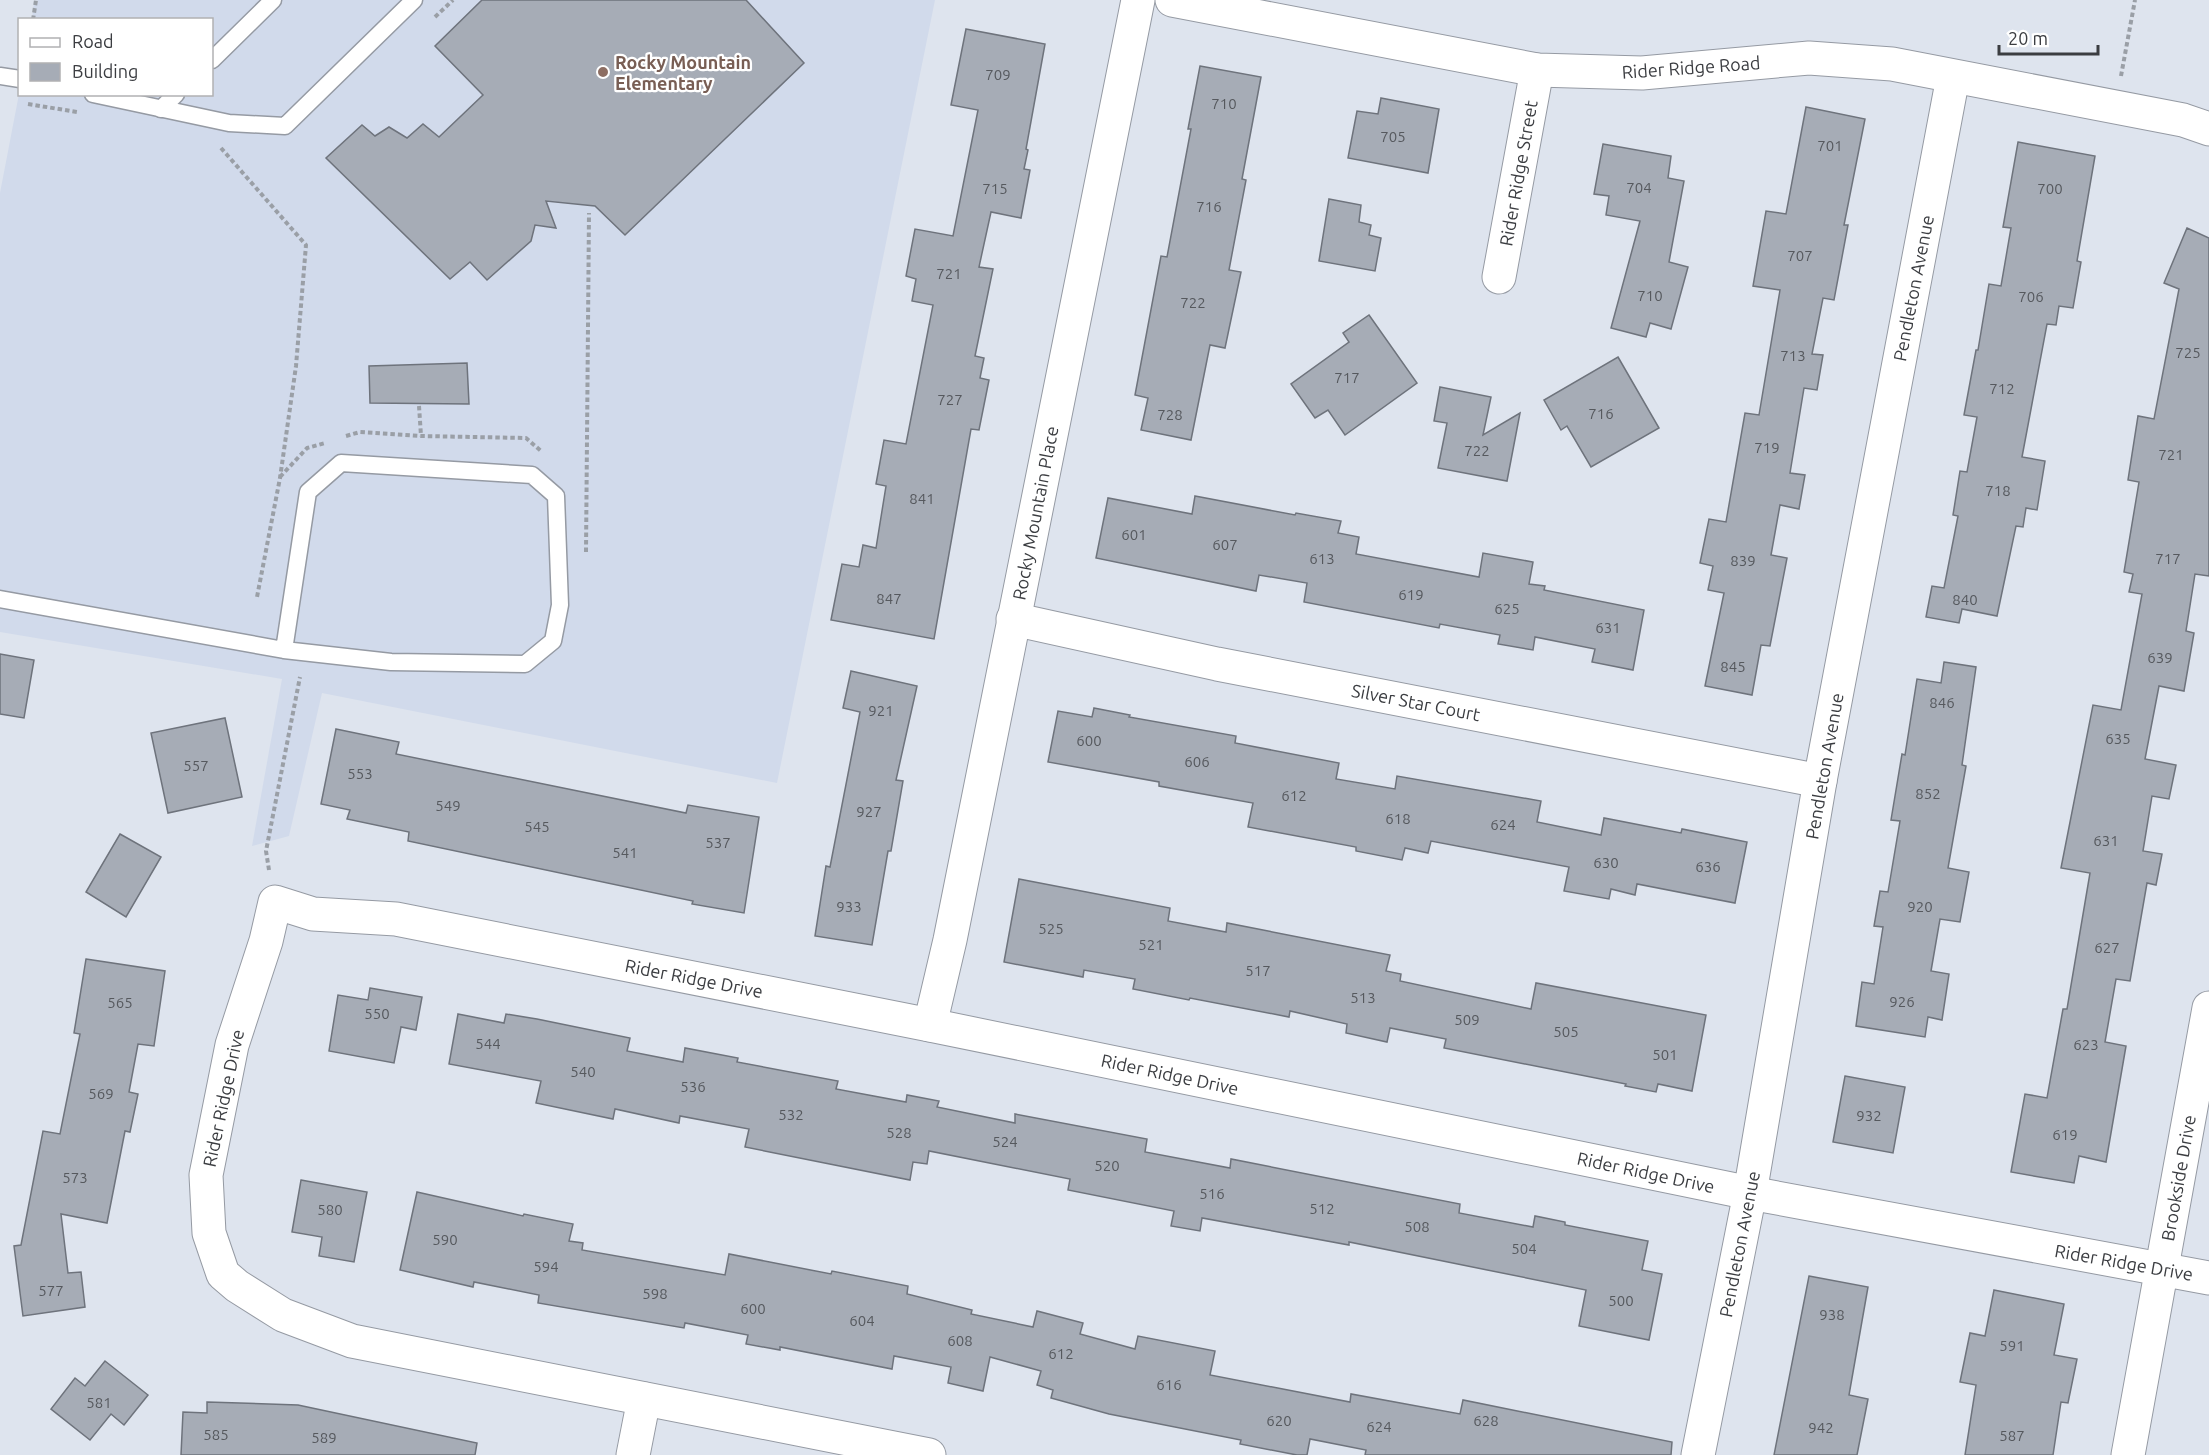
<svg xmlns="http://www.w3.org/2000/svg" width="2209" height="1455" font-family="Ubuntu,sans-serif">
  <rect width="100%" height="100%" fill="#dee4ee"/>
  <!-- built -->
  <polygon fill="#d1daeb" points="38,0 935,0 777,783 322,693 289,836 252,846 282,679 0,632 0,193 19,94 212,94 212,20 32,19 34,3"/>
  <!-- building -->
  <g fill="#a6acb6" stroke="#6e737c" stroke-width="1.5">
    <polygon points="482,0 746,0 804,63 625,235 595,206 546,201 556,228 535,225 531,241 487,280 470,262 450,279 326,158 362,125 375,136 389,127 407,138 423,124 439,137 483,95 435,46"/>
    <polygon points="966,29 1045,44 1026,149 1028,150 1024,169 1030,170 1021,218 991,212 979,267 993,269 975,356 984,358 980,378 989,380 979,430 971,429 934,639 831,620 842,564 859,567 863,545 876,548 886,486 876,484 884,440 906,444 933,305 912,301 916,279 906,276 915,229 953,236 978,110 951,105"/>
    <polygon points="1200,66 1261,77 1242,179 1246,180 1229,270 1241,272 1225,348 1210,345 1191,440 1141,430 1148,398 1135,395 1161,256 1167,257 1191,129 1188,129"/>
    <polygon points="1381,98 1439,109 1428,173 1348,158 1357,111 1378,114"/>
    <polygon points="1806,107 1865,119 1844,225 1848,225 1834,300 1823,298 1812,354 1823,355 1817,390 1804,388 1790,473 1805,475 1799,509 1780,505 1771,555 1787,558 1770,646 1761,645 1752,695 1705,686 1724,593 1708,590 1713,566 1700,563 1709,519 1726,522 1745,413 1759,415 1780,290 1753,286 1766,211 1786,214"/>
    <polygon points="2018,142 2095,156 2077,261 2081,262 2073,308 2059,306 2056,325 2047,324 2022,457 2045,461 2037,510 2026,508 2023,527 2016,526 1997,616 1962,609 1959,623 1926,617 1932,586 1944,588 1958,516 1953,515 1960,471 1967,472 1977,417 1964,415 1976,350 1978,350 1989,284 2001,286 2011,228 2003,227"/>
    <polygon points="1603,144 1671,156 1668,178 1684,181 1669,262 1688,267 1671,329 1650,323 1646,337 1611,328 1640,221 1606,215 1609,196 1594,194"/>
    <polygon points="1329,199 1361,205 1359,222 1371,225 1369,235 1381,238 1375,271 1319,261"/>
    <polygon points="2187,228 2209,238 2209,576 2195,574 2186,631 2194,633 2184,691 2159,686 2145,759 2176,765 2169,799 2152,796 2143,851 2162,854 2156,885 2147,883 2130,981 2116,979 2105,1042 2126,1046 2106,1162 2079,1156 2074,1183 2011,1172 2025,1094 2047,1098 2063,1009 2067,1009 2090,873 2061,868 2093,705 2121,710 2142,594 2129,592 2133,574 2124,572 2139,482 2128,480 2138,416 2154,419 2179,289 2164,283"/>
    <polygon points="1369,315 1417,383 1345,435 1328,410 1315,418 1291,384 1349,342 1343,333"/>
    <polygon points="1618,357 1659,428 1591,467 1567,426 1561,430 1544,400"/>
    <polygon points="467,363 469,404 370,403 369,366"/>
    <polygon points="1440,387 1491,397 1483,435 1520,413 1507,481 1438,468 1447,423 1434,421"/>
    <polygon points="1195,496 1295,515 1296,513 1341,521 1338,533 1359,537 1356,554 1479,577 1483,553 1533,562 1529,584 1545,586 1544,590 1644,610 1633,670 1592,662 1595,649 1535,637 1533,650 1498,644 1500,635 1440,624 1439,628 1304,602 1307,583 1259,575 1256,591 1096,558 1108,498 1192,514"/>
    <polygon points="0,654 34,660 24,718 0,714"/>
    <polygon points="1944,662 1976,667 1962,765 1966,766 1948,868 1969,872 1960,922 1940,919 1931,971 1949,974 1942,1020 1928,1017 1925,1037 1856,1026 1862,982 1874,984 1883,927 1874,926 1880,891 1888,892 1900,821 1891,820 1902,754 1905,755 1917,679 1941,683"/>
    <polygon points="851,671 917,686 896,780 903,781 891,851 888,851 872,945 815,936 826,866 830,867 860,712 843,708"/>
    <polygon points="1094,708 1130,715 1129,717 1236,736 1235,743 1339,763 1336,779 1395,789 1397,776 1541,801 1537,822 1601,835 1604,818 1681,833 1682,829 1747,842 1735,903 1637,884 1635,895 1611,889 1609,899 1564,891 1569,867 1431,841 1428,853 1405,848 1402,860 1356,851 1356,847 1248,827 1253,803 1159,786 1159,782 1048,762 1058,711 1092,717"/>
    <polygon points="225,718 242,797 168,813 151,733"/>
    <polygon points="336,729 399,742 396,754 686,813 688,805 759,817 744,913 692,904 693,901 408,841 409,832 347,819 350,810 321,804"/>
    <polygon points="120,834 161,857 126,917 86,892"/>
    <polygon points="1019,879 1170,908 1168,921 1226,932 1227,923 1390,955 1386,971 1401,974 1400,981 1531,1009 1536,983 1706,1015 1692,1091 1658,1084 1656,1092 1625,1086 1626,1084 1444,1048 1446,1039 1390,1028 1387,1042 1346,1033 1347,1024 1290,1011 1289,1017 1190,998 1189,1000 1133,989 1135,979 1084,970 1083,977 1004,962"/>
    <polygon points="86,959 165,971 154,1046 138,1044 129,1092 138,1094 130,1132 125,1131 107,1223 61,1214 68,1273 81,1272 85,1307 23,1316 14,1246 21,1245 43,1131 60,1134 80,1034 74,1033"/>
    <polygon points="370,988 422,997 416,1030 401,1027 394,1063 329,1051 338,995 368,1000"/>
    <polygon points="458,1014 504,1023 506,1014 537,1019 630,1038 627,1051 683,1062 685,1048 738,1058 737,1062 838,1081 836,1089 906,1102 907,1095 939,1101 937,1107 1015,1123 1015,1114 1147,1139 1145,1152 1230,1168 1231,1159 1460,1204 1459,1213 1533,1227 1535,1216 1565,1222 1565,1225 1648,1241 1642,1270 1662,1274 1649,1340 1579,1326 1586,1290 1349,1242 1349,1245 1202,1218 1200,1231 1171,1226 1174,1211 1068,1190 1070,1179 929,1151 927,1164 913,1162 910,1180 745,1147 749,1129 680,1116 679,1123 615,1109 613,1119 536,1103 541,1081 449,1064"/>
    <polygon points="1845,1076 1905,1087 1893,1153 1833,1142"/>
    <polygon points="301,1180 367,1192 354,1262 319,1256 322,1237 292,1232"/>
    <polygon points="417,1192 523,1216 524,1214 573,1224 569,1241 583,1243 582,1250 725,1275 729,1254 831,1274 832,1271 908,1286 907,1294 972,1310 971,1314 1033,1327 1037,1311 1083,1323 1080,1334 1135,1349 1138,1336 1215,1351 1210,1375 1350,1402 1351,1394 1460,1414 1463,1400 1672,1442 1671,1455 1365,1455 1366,1450 1310,1439 1307,1455 1297,1455 1240,1444 1241,1440 1109,1414 1051,1398 1053,1390 1037,1385 1041,1371 990,1357 983,1391 948,1383 951,1367 894,1356 892,1369 780,1347 780,1350 746,1344 748,1335 685,1323 684,1328 538,1303 539,1295 474,1282 473,1287 400,1270"/>
    <polygon points="1809,1276 1868,1287 1849,1395 1868,1399 1857,1455 1774,1455"/>
    <polygon points="1994,1290 2064,1304 2054,1355 2077,1359 2068,1403 2061,1402 2053,1455 1965,1455 1976,1385 1960,1382 1970,1333 1985,1336"/>
    <polygon points="105,1361 148,1395 124,1425 111,1414 90,1440 51,1409 75,1378 85,1386"/>
    <polygon points="207,1402 298,1405 477,1443 475,1455 181,1455 183,1412 207,1413"/>
  </g>
  <g fill="none" stroke-linecap="round" stroke-linejoin="round">
    <!-- service casing -->
    <g stroke="#959aa3" stroke-width="19">
      <g id="service">
        <polyline points="212,60 273,0"/>
        <polyline points="0,76 20,79"/>
        <polyline points="93,94 229,123 285,126 414,0"/>
        <polyline points="161,109 176,94"/>
        <polyline points="0,599 284,650 391,662 525,664 553,641 560,605 556,496 532,475 341,463 308,492 284,650"/>
      </g>
    </g>
    <!-- minor casing -->
    <g stroke="#959aa3" stroke-width="35">
      <g id="minor">
        <polyline points="1172,0 1537,70 1642,73 1809,58 1892,64 2183,120 2209,129"/>
        <polyline points="1499,277 1537,70"/>
        <polyline points="1013,619 1217,664 1820,781"/>
        <polyline points="930,1025 950,940 1138,0"/>
        <polyline points="633,1455 644,1399"/>
        <polyline points="929,1455 352,1341 283,1315 237,1286 223,1274 209,1233 206,1175 232,1045 266,941 275,902 313,914 396,919 930,1025 1750,1193 2209,1278"/>
        <polyline points="1698,1455 1750,1193 1820,781 1953,77"/>
        <polyline points="2128,1455 2209,1008"/>
      </g>
    </g>
    <!-- path -->
    <g stroke="#9a9fa6" stroke-width="4" stroke-dasharray="4.5 3" stroke-linecap="butt">
      <polyline points="435,17 453,0"/>
      <polyline points="33,20 36,0"/>
      <polyline points="2121,76 2135,0"/>
      <polyline points="28,104 77,112"/>
      <polyline points="221,148 306,245 296,366 280,478 257,597"/>
      <polyline points="419,406 421,436"/>
      <polyline points="346,436 360,432 421,436 526,438 541,451"/>
      <polyline points="280,477 307,448 325,443"/>
      <polyline points="586,552 589,213"/>
      <polyline points="269,870 266,851 300,677"/>
    </g>
    <!-- service -->
    <use href="#service" stroke="#fff" stroke-width="16"/>
    <!-- minor -->
    <use href="#minor" stroke="#fff" stroke-width="33"/>
  </g>
  <!-- markers -->
  <circle fill="#8d6e63" stroke="#fff" stroke-width="2" cx="603" cy="72" r="6"/>
  <g text-anchor="middle" dominant-baseline="central" stroke-width="4.5" stroke-linejoin="round" paint-order="stroke">
    <!-- number labels -->
    <g font-size="15" fill="#56595e">
      <text x="998" y="74">709</text>
      <text x="1224" y="103">710</text>
      <text x="1393" y="136">705</text>
      <text x="1830" y="145">701</text>
      <text x="1639" y="187">704</text>
      <text x="995" y="188">715</text>
      <text x="2050" y="188">700</text>
      <text x="1209" y="206">716</text>
      <text x="1800" y="255">707</text>
      <text x="949" y="273">721</text>
      <text x="1650" y="295">710</text>
      <text x="2031" y="296">706</text>
      <text x="1193" y="302">722</text>
      <text x="2188" y="352">725</text>
      <text x="1793" y="355">713</text>
      <text x="1347" y="377">717</text>
      <text x="2002" y="388">712</text>
      <text x="950" y="399">727</text>
      <text x="1601" y="413">716</text>
      <text x="1170" y="414">728</text>
      <text x="1767" y="447">719</text>
      <text x="1477" y="450">722</text>
      <text x="2171" y="454">721</text>
      <text x="1998" y="490">718</text>
      <text x="922" y="498">841</text>
      <text x="1134" y="534">601</text>
      <text x="1225" y="544">607</text>
      <text x="1322" y="558">613</text>
      <text x="2168" y="558">717</text>
      <text x="1743" y="560">839</text>
      <text x="1411" y="594">619</text>
      <text x="889" y="598">847</text>
      <text x="1965" y="599">840</text>
      <text x="1507" y="608">625</text>
      <text x="1608" y="627">631</text>
      <text x="2160" y="657">639</text>
      <text x="1733" y="666">845</text>
      <text x="1942" y="702">846</text>
      <text x="881" y="710">921</text>
      <text x="2118" y="738">635</text>
      <text x="1089" y="740">600</text>
      <text x="1197" y="761">606</text>
      <text x="196" y="765">557</text>
      <text x="360" y="773">553</text>
      <text x="1928" y="793">852</text>
      <text x="1294" y="795">612</text>
      <text x="448" y="805">549</text>
      <text x="869" y="811">927</text>
      <text x="1398" y="818">618</text>
      <text x="1503" y="824">624</text>
      <text x="537" y="826">545</text>
      <text x="2106" y="840">631</text>
      <text x="718" y="842">537</text>
      <text x="625" y="852">541</text>
      <text x="1606" y="862">630</text>
      <text x="1708" y="866">636</text>
      <text x="849" y="906">933</text>
      <text x="1920" y="906">920</text>
      <text x="1051" y="928">525</text>
      <text x="1151" y="944">521</text>
      <text x="2107" y="947">627</text>
      <text x="1258" y="970">517</text>
      <text x="1363" y="997">513</text>
      <text x="1902" y="1001">926</text>
      <text x="120" y="1002">565</text>
      <text x="377" y="1013">550</text>
      <text x="1467" y="1019">509</text>
      <text x="1566" y="1031">505</text>
      <text x="488" y="1043">544</text>
      <text x="2086" y="1044">623</text>
      <text x="1665" y="1054">501</text>
      <text x="583" y="1071">540</text>
      <text x="693" y="1086">536</text>
      <text x="101" y="1093">569</text>
      <text x="791" y="1114">532</text>
      <text x="1869" y="1115">932</text>
      <text x="899" y="1132">528</text>
      <text x="2065" y="1134">619</text>
      <text x="1005" y="1141">524</text>
      <text x="1107" y="1165">520</text>
      <text x="75" y="1177">573</text>
      <text x="1212" y="1193">516</text>
      <text x="1322" y="1208">512</text>
      <text x="330" y="1209">580</text>
      <text x="1417" y="1226">508</text>
      <text x="445" y="1239">590</text>
      <text x="1524" y="1248">504</text>
      <text x="546" y="1266">594</text>
      <text x="51" y="1290">577</text>
      <text x="655" y="1293">598</text>
      <text x="1621" y="1300">500</text>
      <text x="753" y="1308">600</text>
      <text x="1832" y="1314">938</text>
      <text x="862" y="1320">604</text>
      <text x="960" y="1340">608</text>
      <text x="2012" y="1345">591</text>
      <text x="1061" y="1353">612</text>
      <text x="1169" y="1384">616</text>
      <text x="99" y="1402">581</text>
      <text x="1279" y="1420">620</text>
      <text x="1486" y="1420">628</text>
      <text x="1379" y="1426">624</text>
      <text x="1821" y="1427">942</text>
      <text x="216" y="1434">585</text>
      <text x="2012" y="1435">587</text>
      <text x="324" y="1437">589</text>
    </g>
    <!-- education labels -->
    <g font-size="18" font-weight="bold" fill="#785e54" stroke="#fff" text-anchor="start">
      <text x="615" y="62">Rocky Mountain<tspan x="615" dy="21">Elementary</tspan></text>
    </g>
    <!-- street labels -->
    <g font-size="18" fill="#3b3d41" stroke="#fff">
      <text transform="translate(1691 67) rotate(-4)">Rider Ridge Road</text>
      <text transform="translate(1518 173) rotate(-80)">Rider Ridge Street</text>
      <text transform="translate(1913 288) rotate(-79)">Pendleton Avenue</text>
      <text transform="translate(1035 513) rotate(-79)">Rocky Mountain Place</text>
      <text transform="translate(1416 702) rotate(11)">Silver Star Court</text>
      <text transform="translate(1824 766) rotate(-80)">Pendleton Avenue</text>
      <text transform="translate(694 978) rotate(11)">Rider Ridge Drive</text>
      <text transform="translate(1170 1074) rotate(12)">Rider Ridge Drive</text>
      <text transform="translate(223 1098) rotate(-78)">Rider Ridge Drive</text>
      <text transform="translate(1646 1172) rotate(12)">Rider Ridge Drive</text>
      <text transform="translate(2178 1178) rotate(-80)">Brookside Drive</text>
      <text transform="translate(1739 1244) rotate(-79)">Pendleton Avenue</text>
      <text transform="translate(2124 1262) rotate(10)">Rider Ridge Drive</text>
    </g>
  </g>
  <!-- legend -->
  <rect x="18" y="18" width="195" height="78" fill="#ffffff" stroke="#b1b1b3" stroke-width="1.5"/>
  <rect x="30" y="38" width="30" height="9" fill="#ffffff" stroke="#b1b1b3" stroke-width="1.5"/>
  <text x="72" y="48" font-size="18" fill="#3b3d41">Road</text>
  <rect x="30" y="63" width="30" height="18" fill="#a6acb6" stroke="#b1b1b3" stroke-width="1.5"/>
  <text x="72" y="78" font-size="18" fill="#3b3d41">Building</text>
  <!-- scale -->
  <path d="M1999 45v9h99v-9" fill="none" stroke="#3b3d41" stroke-width="3"/>
  <text x="2008" y="45" font-size="18" fill="#3b3d41" stroke="#ffffff" stroke-width="4.5" paint-order="stroke">20 m</text>
</svg>
